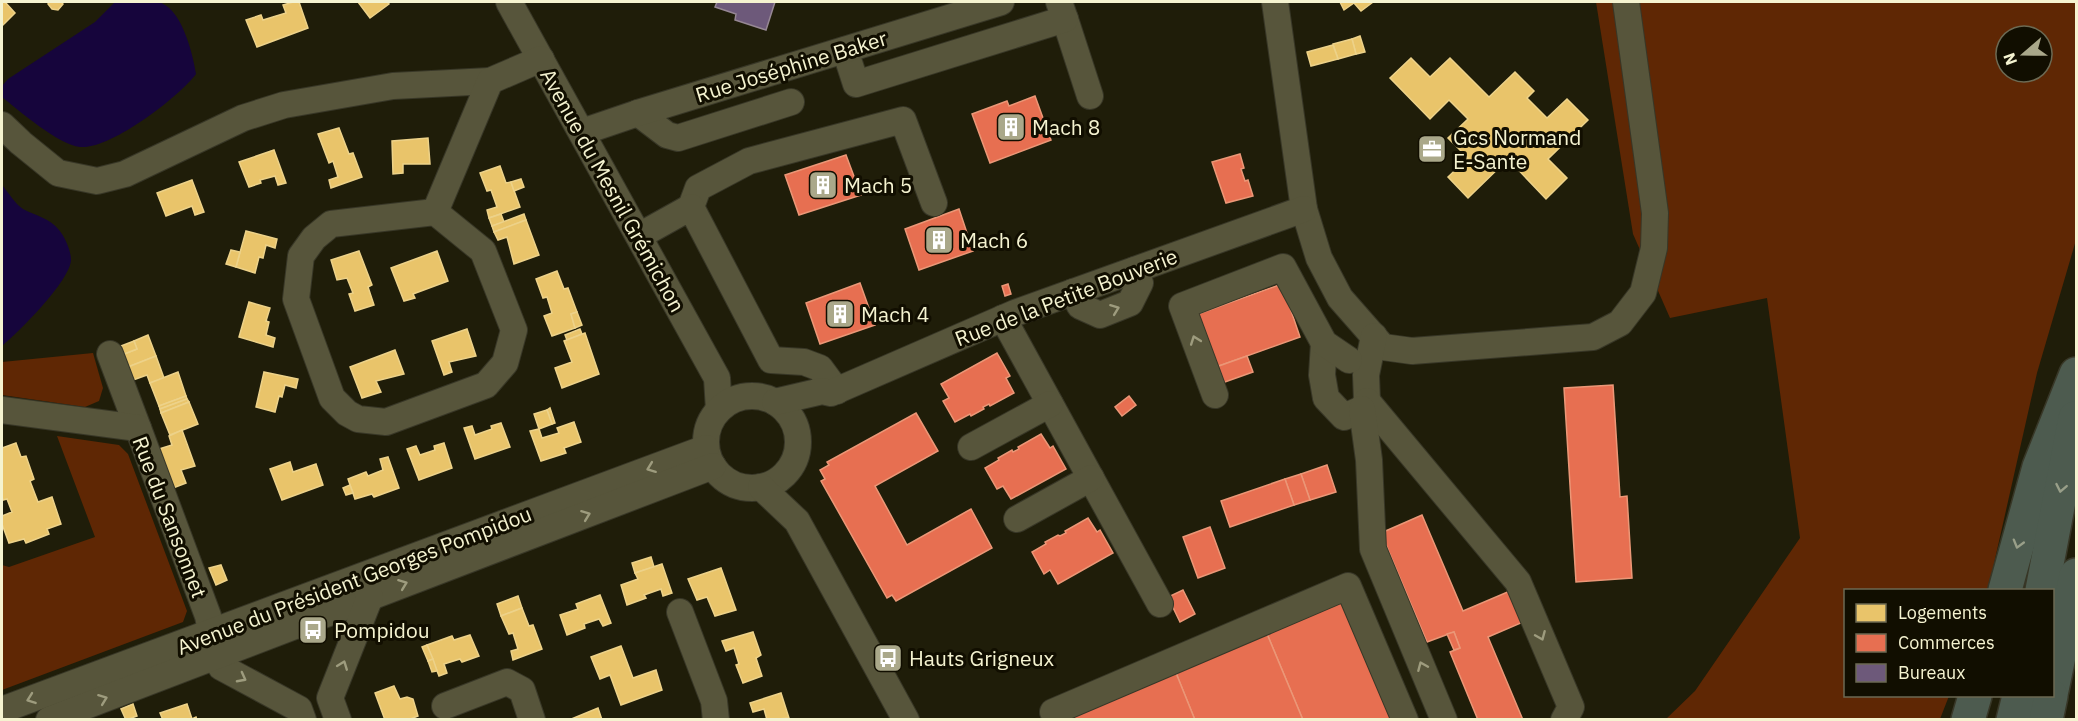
<svg xmlns="http://www.w3.org/2000/svg" width="2078" height="721" font-family="'IBM Plex Sans',sans-serif">
  <rect width="100%" height="100%" fill="#1f1d09"/>
  <!-- green -->
  <g fill="#5f2704" fill-rule="evenodd">
    <path d="M1596,2H2076V240L2037,373L1988,590H1846V696H1949L1940,719H1666L1695,691L1800,538L1767,298L1670,318L1633,234ZM2006,36H2042V72H2006Z"/>
    <polygon points="93,353 103,388 99,401 85,407 2,395 2,362"/>
    <polygon points="57,436 119,445 128,454 187,611 183,622 2,690 2,565 9,567 95,537"/>
  </g>
  <!-- water -->
  <g fill="#16053c">
    <path d="M115,2C128,2 144,0 157,2C181,5 193,54 196,74C179,97 110,150 80,147C59,145 18,110 2,97V86L8,79L95,22Z"/>
    <path d="M2,185C8,192 15,204 23,209C36,216 50,218 59,230C65,237 71,251 71,260C70,281 18,333 2,346Z"/>
  </g>
  <!-- homes -->
  <g fill="#e9c46a" stroke="#edd289" stroke-width="1.5">
    <polygon points="2,2 5,2 15,13 2,26"/>
    <polygon points="49,2 61,2 63,4 58,10 52,9 48,4"/>
    <polygon points="293,2 299,2 308,28 257,47 246,20 261,15 263,20 286,13 283,5"/>
    <polygon points="358,2 387,2 389,4 370,18"/>
    <polygon points="1340,2 1373,2 1361,11 1354,3 1344,10"/>
    <polygon points="1360,36 1365,52 1356,54 1352,39"/>
    <polygon points="1352,39 1356,54 1338,59 1333,44"/>
    <polygon points="1333,45 1338,59 1311,66 1307,52"/>
    <polygon points="1411,58 1430,77 1450,58 1489,97 1515,72 1534,91 1527,98 1547,118 1567,99 1588,120 1548,159 1567,178 1546,199 1508,159 1468,198 1448,177 1468,158 1448,138 1468,119 1449,100 1430,119 1390,78"/>
    <polygon points="339,128 349,154 353,153 362,177 331,188 329,180 338,177 333,161 329,163 318,134"/>
    <polygon points="428,138 430,164 403,164 403,173 393,174 392,141"/>
    <polygon points="274,150 286,183 278,185 275,176 260,180 261,183 249,187 239,162"/>
    <polygon points="500,166 506,183 511,182 520,207 489,218 487,210 497,207 491,190 487,191 480,173"/>
    <polygon points="521,179 524,187 514,191 511,182"/>
    <polygon points="192,180 204,212 195,215 192,206 166,216 157,193"/>
    <polygon points="501,214 504,222 492,226 489,218"/>
    <polygon points="524,214 526,220 494,232 492,226"/>
    <polygon points="526,220 539,255 514,264 507,237 498,240 494,232"/>
    <polygon points="246,231 277,239 275,248 266,245 263,258 259,257 255,273 236,267"/>
    <polygon points="231,250 240,252 236,267 226,264"/>
    <polygon points="359,251 372,285 368,287 374,305 355,311 349,294 353,293 347,278 337,280 331,260"/>
    <polygon points="437,251 448,281 413,294 415,298 404,301 391,268"/>
    <polygon points="557,271 564,289 568,288 577,312 571,314 575,328 552,336 544,316 552,313 547,297 543,298 536,279"/>
    <polygon points="249,302 270,308 266,321 269,322 266,335 275,338 273,347 239,337"/>
    <polygon points="577,312 582,325 575,328 571,314"/>
    <polygon points="467,329 476,356 449,362 452,372 444,375 432,341"/>
    <polygon points="580,329 582,334 567,340 565,335"/>
    <polygon points="585,333 599,374 562,388 555,368 572,362 564,341"/>
    <polygon points="148,335 156,356 128,367 124,354 137,349 134,341"/>
    <polygon points="134,341 137,349 124,354 121,346"/>
    <polygon points="395,350 404,374 376,381 381,392 362,398 350,367"/>
    <polygon points="156,356 164,378 150,383 147,375 133,380 128,367"/>
    <polygon points="178,372 186,396 159,406 150,383"/>
    <polygon points="264,372 298,379 296,388 285,385 282,397 279,396 275,412 256,407"/>
    <polygon points="186,396 187,399 160,409 159,406"/>
    <polygon points="187,399 189,402 161,413 160,409"/>
    <polygon points="189,402 198,424 170,435 161,413"/>
    <polygon points="550,408 555,423 552,424 547,410"/>
    <polygon points="547,410 552,424 539,429 534,414"/>
    <polygon points="574,422 581,442 564,448 566,453 541,461 530,431 539,429 542,438 559,433 557,428"/>
    <polygon points="501,423 510,447 475,459 464,428 472,426 475,435 492,429 491,426"/>
    <polygon points="182,430 195,466 181,470 186,483 173,488 159,449 172,445 169,436"/>
    <polygon points="16,443 21,457 26,456 34,479 30,481 38,502 52,497 61,524 47,529 49,534 26,543 24,539 9,543 2,524 2,516 12,512 7,499 3,500 2,497 2,448"/>
    <polygon points="444,443 452,468 419,480 407,449 416,446 420,455 435,450 434,446"/>
    <polygon points="388,457 399,488 374,497 372,494 355,499 348,479 366,472 368,476 383,470 380,459"/>
    <polygon points="290,462 293,472 316,464 323,485 282,500 270,469"/>
    <polygon points="350,485 353,493 346,495 343,488"/>
    <polygon points="651,557 654,567 635,573 632,563"/>
    <polygon points="662,564 672,593 663,596 661,589 644,595 646,598 627,605 621,585 638,579 635,573"/>
    <polygon points="221,565 227,580 216,585 209,568"/>
    <polygon points="721,568 736,610 715,616 707,597 697,600 688,579"/>
    <polygon points="600,595 611,623 603,626 599,619 584,624 585,628 567,635 560,615 578,609 576,604"/>
    <polygon points="518,596 522,608 501,616 497,604"/>
    <polygon points="522,608 529,626 533,625 542,649 513,660 511,651 518,649 513,633 509,634 501,616"/>
    <polygon points="753,632 761,655 756,658 762,676 743,683 736,665 739,664 734,648 726,651 722,641"/>
    <polygon points="470,635 479,656 462,662 460,659 444,664 447,673 439,676 427,645 452,636 454,640"/>
    <polygon points="427,645 433,659 428,661 422,647"/>
    <polygon points="621,646 633,678 656,670 662,690 621,705 610,675 600,679 591,657"/>
    <polygon points="433,659 437,671 432,672 428,661"/>
    <polygon points="394,686 400,699 407,697 413,699 418,716 408,720 385,720 375,693"/>
    <polygon points="781,693 789,718 767,720 764,709 753,712 750,703"/>
    <polygon points="133,704 137,716 126,720 121,709"/>
    <polygon points="187,704 192,719 196,717 197,720 163,720 160,713"/>
    <polygon points="598,708 602,720 569,720"/>
  </g>
  <!-- shops -->
  <g fill="#e76f51" stroke="#eb9777" stroke-width="1.5">
    <polygon points="1035,96 1051,140 990,163 972,114 1007,101 1009,106"/>
    <polygon points="1240,154 1244,168 1241,169 1245,181 1248,180 1253,196 1226,203 1212,162"/>
    <polygon points="846,155 861,195 799,215 785,175"/>
    <polygon points="959,209 973,251 919,270 905,229"/>
    <polygon points="860,283 875,325 820,344 806,303"/>
    <polygon points="1008,284 1011,294 1005,296 1002,286"/>
    <polygon points="1282,284 1300,337 1216,367 1198,314"/>
    <polygon points="997,353 1010,376 1006,378 1014,393 990,406 989,404 983,407 984,409 971,416 970,414 955,422 943,401 949,398 941,384"/>
    <polygon points="1247,356 1253,372 1222,383 1216,367"/>
    <polygon points="1613,385 1620,497 1627,496 1632,578 1576,582 1564,388"/>
    <polygon points="1129,396 1136,405 1122,416 1115,407"/>
    <polygon points="916,413 938,451 875,486 907,545 971,509 992,548 896,601 892,595 887,598 821,481 825,479 820,470 829,465 827,462"/>
    <polygon points="1041,434 1050,448 1053,446 1066,469 1011,499 1003,486 997,489 985,468 999,460 998,458 1012,450 1013,452 1019,449 1018,447"/>
    <polygon points="1327,465 1336,492 1310,500 1301,474"/>
    <polygon points="1301,474 1310,500 1294,505 1285,479"/>
    <polygon points="1285,479 1294,505 1230,527 1221,501"/>
    <polygon points="1422,515 1463,611 1517,588 1530,619 1488,637 1523,720 1478,720 1450,652 1460,648 1454,632 1427,642 1381,533"/>
    <polygon points="1088,518 1097,532 1100,530 1113,553 1058,584 1050,570 1044,574 1032,552 1046,544 1045,542 1058,535 1060,536 1066,533 1065,531"/>
    <polygon points="1210,527 1225,568 1198,578 1183,537"/>
    <polygon points="1183,590 1195,614 1180,622 1168,597"/>
    <polygon points="1345,595 1397,720 1303,720 1265,629"/>
    <polygon points="1265,629 1303,720 1195,720 1174,668"/>
    <polygon points="1454,632 1460,648 1454,650 1447,634"/>
    <polygon points="1174,668 1195,720 1051,720"/>
  </g>
  <!-- offices -->
  <polygon fill="#6d597a" stroke="#968794" stroke-width="1.5" points="717,2 775,2 766,30 735,20 736,14 715,7"/>
  <g fill="none" stroke-linecap="round" stroke-linejoin="round">
    <!-- minor casing -->
    <g stroke="#383727" stroke-width="28">
      <g id="minor">
        <polyline points="509,2 717,378 719,410"/>
        <polyline points="1275,2 1304,209 1319,258 1340,298 1383,347 1412,351 1593,337 1620,323 1643,293 1654,248 1655,213 1626,2"/>
        <polyline points="1065,19 1090,96"/>
        <polyline points="845,50 856,84 1065,19 1059,2"/>
        <polyline points="638,113 667,135 678,138 791,102"/>
        <polyline points="2,125 21,143 58,173 97,181 125,174 243,118 284,105 393,86 490,81"/>
        <polyline points="582,132 638,113 1001,2"/>
        <polyline points="691,207 698,188 749,161 903,120 934,203"/>
        <polyline points="435,212 483,251 514,330 505,363 486,385 386,422 358,419 347,413 332,398 296,299 301,256 314,238 331,224 435,212 490,81 541,59"/>
        <polyline points="639,236 691,207 771,360 804,362 820,368 837,391"/>
        <polyline points="1073,292 1080,306 1100,315 1130,303 1140,283 1135,270"/>
        <polyline points="1003,318 1160,604"/>
        <polyline points="1324,343 1322,375 1326,398 1344,417 1362,409 1367,401 1366,375 1374,336"/>
        <polyline points="110,354 138,428"/>
        <polyline points="1215,395 1182,306 1283,267 1324,343 1349,360"/>
        <circle cx="752" cy="442" r="46"/>
        <polyline points="1367,401 1518,582 1571,707 1564,720"/>
        <polyline points="775,402 822,391 831,393 1015,313 1304,209"/>
        <polyline points="1362,409 1369,460 1373,549 1444,720"/>
        <polyline points="2,410 138,428 208,616 216,656 221,667 299,709 303,720"/>
        <polyline points="971,447 1050,404"/>
        <polyline points="761,487 797,521 906,720"/>
        <polyline points="1017,519 1091,478"/>
        <polyline points="680,612 714,701 716,720"/>
        <polyline points="445,706 507,682 522,690 532,720"/>
        <polyline points="2,710 706,448"/>
        <polyline points="1053,712 1348,586 1405,720"/>
        <polyline points="49,720 713,466"/>
        <polyline points="338,720 330,698 370,597 366,588"/>
      </g>
    </g>
    <!-- highway casing -->
    <g stroke="#383727" stroke-width="36">
      <g id="highway">
        <polyline points="2005,590 2039,467 2076,374"/>
        <polyline points="2042,590 2075,418"/>
        <polyline points="2052,690 2076,575"/>
        <polyline points="1968,720 1975,696"/>
        <polyline points="2013,720 2019,696"/>
        <polyline points="2046,720 2051,696"/>
      </g>
    </g>
    <!-- minor -->
    <use href="#minor" stroke="#57553b" stroke-width="26"/>
    <!-- highway -->
    <use href="#highway" stroke="#4d5b4f" stroke-width="33"/>
  </g>
  <!-- one-way arrows -->
  <defs><path id="oneway-chevron" d="M-2-3.5L2.5 0L-2 3.5" fill="none" stroke-width="1.6" stroke-linecap="round" stroke-linejoin="round" transform="scale(1.5)"/></defs>
  <g stroke="#9e9c7e">
    <use href="#oneway-chevron" transform="translate(1115 309) rotate(-21)"/>
    <use href="#oneway-chevron" transform="translate(1195 340) rotate(-110)"/>
    <use href="#oneway-chevron" transform="translate(651 468) rotate(159)"/>
    <use href="#oneway-chevron" transform="translate(586 515) rotate(-21)"/>
    <use href="#oneway-chevron" transform="translate(403 584) rotate(-21)"/>
    <use href="#oneway-chevron" transform="translate(1541 636) rotate(67)"/>
    <use href="#oneway-chevron" transform="translate(343 665) rotate(-69)"/>
    <use href="#oneway-chevron" transform="translate(1422 666) rotate(-113)"/>
    <use href="#oneway-chevron" transform="translate(242 678) rotate(28)"/>
    <use href="#oneway-chevron" transform="translate(31 699) rotate(160)"/>
    <use href="#oneway-chevron" transform="translate(103 699) rotate(-21)"/>
  </g>
  <g stroke="#999f89">
    <use href="#oneway-chevron" transform="translate(2061 488) rotate(101)"/>
    <use href="#oneway-chevron" transform="translate(2018 544) rotate(106)"/>
  </g>
  <!-- icons -->
  <defs>
    <g id="building-square" transform="scale(1.5)"><rect x="-9" y="-9" width="18" height="18" rx="4" fill="#aaa88a" stroke="#110e00"/><path d="M-4-6H4V6H1V3H-1V6H-4ZM-2.5-4.3h1.7v1.8h-1.7ZM.8-4.3h1.7v1.8H.8ZM-2.5-1h1.7V.8h-1.7ZM.8-1h1.7V.8H.8Z" fill="#fff"/></g>
    <g id="office-square" transform="scale(1.5)"><rect x="-9" y="-9" width="18" height="18" rx="4" fill="#aaa88a" stroke="#110e00"/><path d="M-6-3h4V-5.5h4V-3h4V5H-6ZM-1-4.5V-3h2v-1.5ZM-6 0V1H6V0Z" fill="#fff"/></g>
    <g id="bus-square" transform="scale(1.5)"><rect x="-9" y="-9" width="18" height="18" rx="4" fill="#aaa88a" stroke="#110e00"/><path d="M-5-6H5V4H4V6H2V4H-2V6H-4V4H-5ZM-3.5-4V0h7V-4ZM-3.5 1.2v1.5H-2V1.2ZM2 1.2v1.5H3.5V1.2Z" fill="#fff"/></g>
  </defs>
  <g fill-rule="evenodd">
    <use href="#building-square" x="1011" y="127"/>
    <use href="#office-square" x="1432" y="149"/>
    <use href="#building-square" x="823" y="185"/>
    <use href="#building-square" x="939" y="240"/>
    <use href="#building-square" x="840" y="314"/>
    <use href="#bus-square" x="313" y="630"/>
    <use href="#bus-square" x="888" y="658"/>
  </g>
  <g text-anchor="middle" dominant-baseline="central" stroke-width="6" stroke-linejoin="round" paint-order="stroke">
    <!-- street labels -->
    <g font-size="21" fill="#f5f3d0" stroke="#110e00">
      <text transform="translate(791 66) rotate(-17)">Rue Joséphine Baker</text>
      <text transform="translate(613 190) rotate(61)">Avenue du Mesnil Grémichon</text>
      <text transform="translate(1066 297) rotate(-21)">Rue de la Petite Bouverie</text>
      <text transform="translate(170 517) rotate(69)">Rue du Sansonnet</text>
      <text transform="translate(354 580) rotate(-21)">Avenue du Président Georges Pompidou</text>
    </g>
    <!-- poi labels -->
    <g font-size="21" fill="#f5f3d0" stroke="#110e00" text-anchor="start">
      <text x="1032" y="127">Mach 8</text>
      <text x="1453" y="137">Gcs Normand<tspan x="1453" dy="24">E-Sante</tspan></text>
      <text x="844" y="185">Mach 5</text>
      <text x="960" y="240">Mach 6</text>
      <text x="861" y="314">Mach 4</text>
      <text x="334" y="630">Pompidou</text>
      <text x="909" y="658">Hauts Grigneux</text>
    </g>
  </g>
  <!-- border -->
  <rect width="2078" height="721" fill="none" stroke="#f5f3d0" stroke-width="6"/>
  <!-- legend -->
  <rect x="1844" y="589" width="210" height="108" fill="#110e00" stroke="#6c6a53" stroke-width="1.5"/>
  <rect x="1856" y="604" width="30" height="18" fill="#e9c46a" stroke="#6c6a53" stroke-width="1.5"/>
  <text x="1898" y="619" font-size="18" fill="#f5f3d0">Logements</text>
  <rect x="1856" y="634" width="30" height="18" fill="#e76f51" stroke="#6c6a53" stroke-width="1.5"/>
  <text x="1898" y="649" font-size="18" fill="#f5f3d0">Commerces</text>
  <rect x="1856" y="664" width="30" height="18" fill="#6d597a" stroke="#6c6a53" stroke-width="1.5"/>
  <text x="1898" y="679" font-size="18" fill="#f5f3d0">Bureaux</text>
  <!-- north arrow -->
  <g transform="translate(2024 54) rotate(250)"><circle r="28" fill="#110e00" stroke="#6c6a53" stroke-width="1.5"/>
  <path d="M0-4.5L10 22L0 15L-10 22Z" fill="#aaa88a"/>
  <text y="-9" font-size="16" font-weight="bold" text-anchor="middle" fill="#f5f3d0">N</text>
  </g>
</svg>
